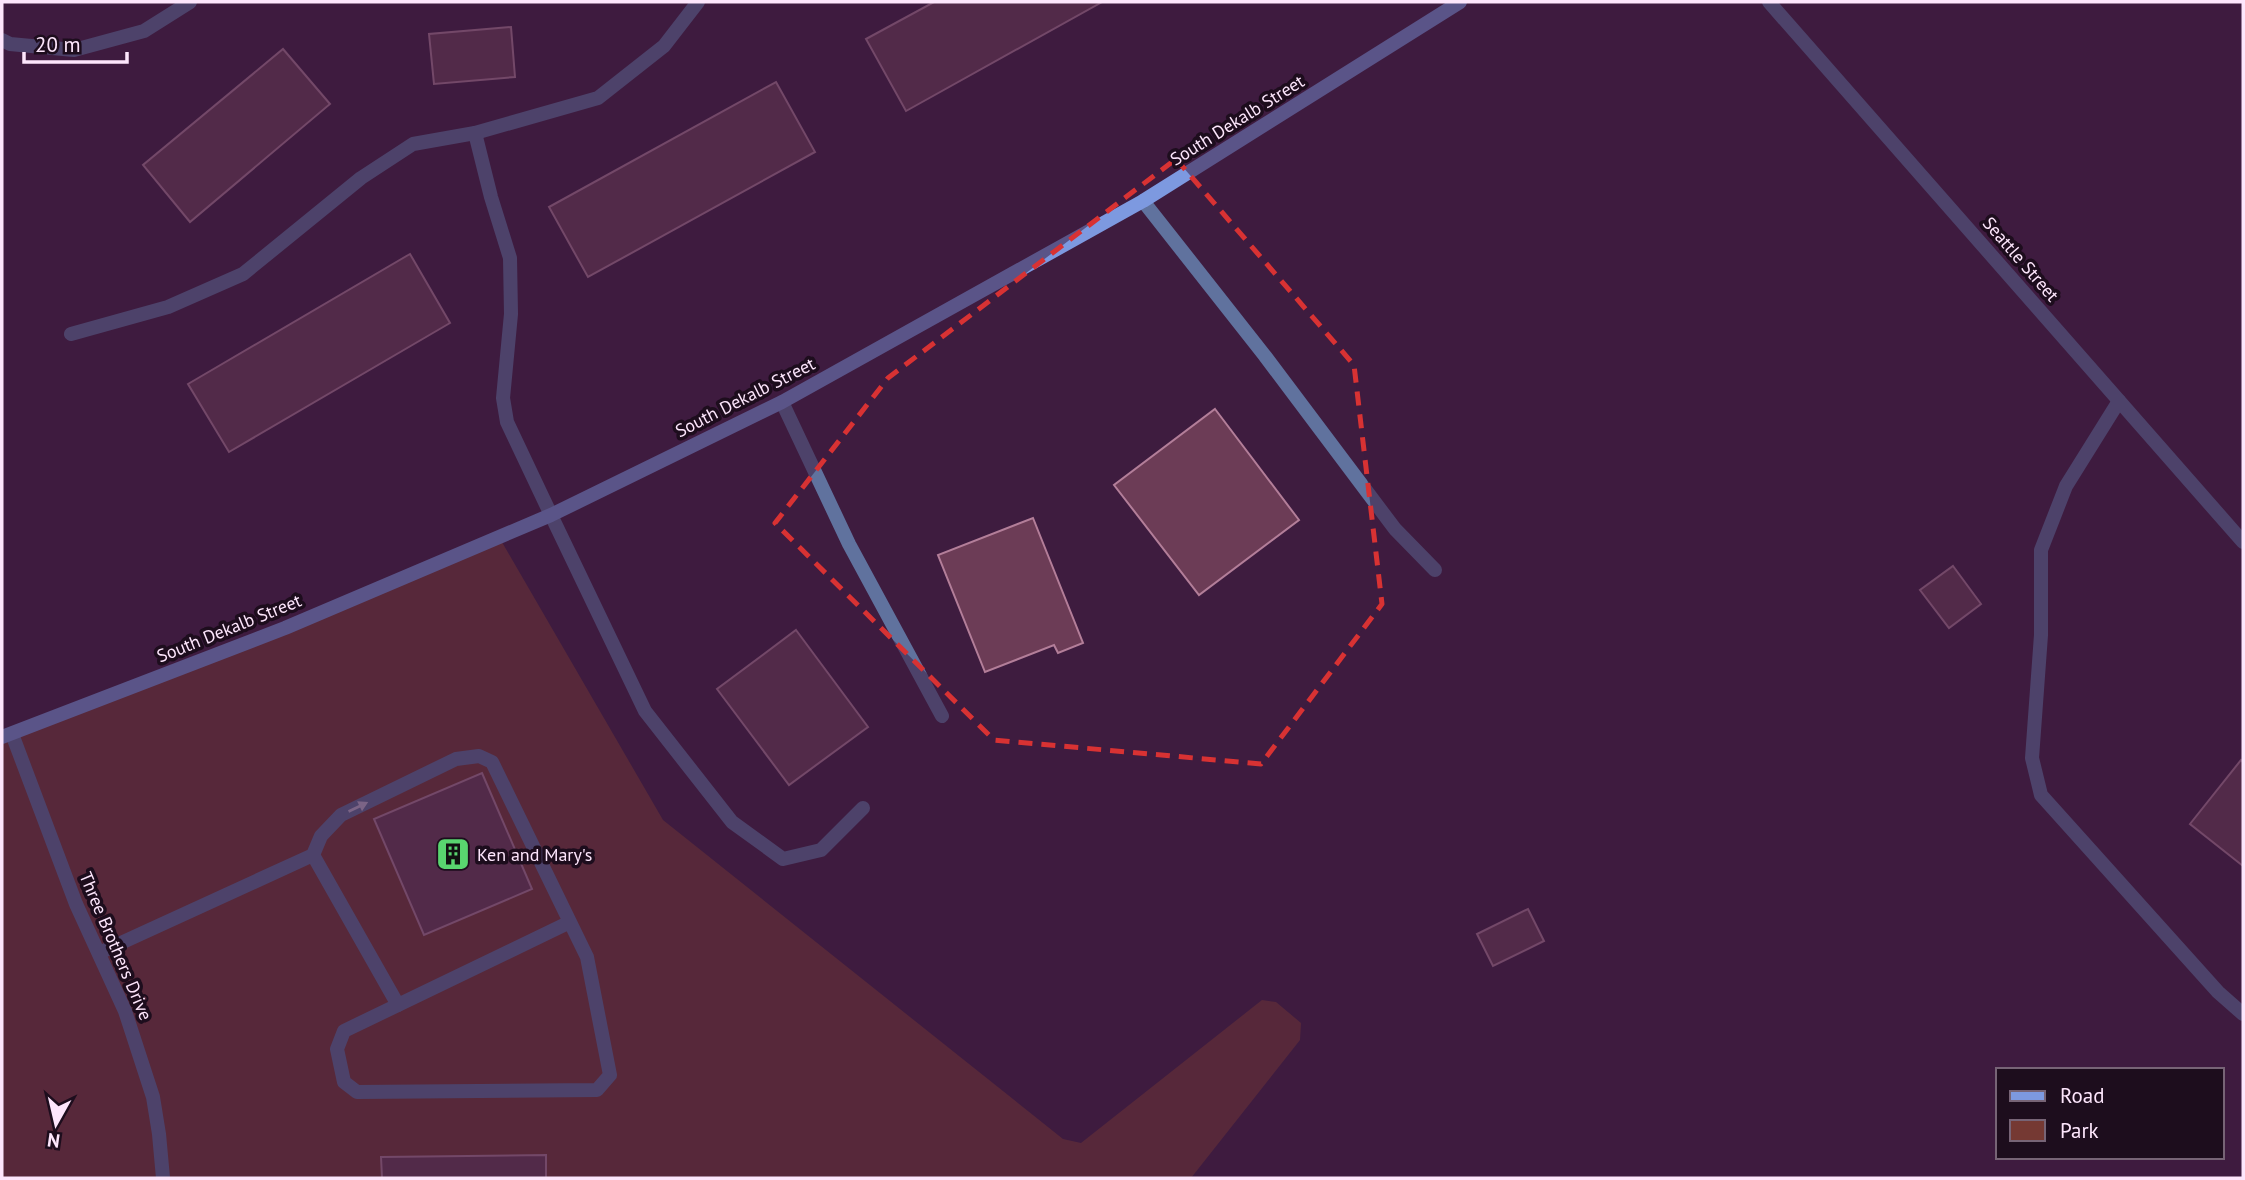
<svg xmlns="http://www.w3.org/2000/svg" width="2245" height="1180" font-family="'PT Sans',sans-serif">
  <rect width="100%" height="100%" fill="#3e1c3f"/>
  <!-- green -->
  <polygon fill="#753933" points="499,537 663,820 1063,1139 1081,1143 1262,1000 1276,1002 1301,1023 1300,1040 1191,1178 2,1178 2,737"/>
  <!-- building -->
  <g fill="#6c3c56" stroke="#b37e99" stroke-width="2">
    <polygon points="934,2 1102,2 906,111 866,39"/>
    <polygon points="511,27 515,77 434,84 429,34"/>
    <polygon points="283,49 330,104 190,222 143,165"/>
    <polygon points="776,82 815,152 588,277 549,207"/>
    <polygon points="410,254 450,323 229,452 188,384"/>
    <polygon points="1215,409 1299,520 1199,595 1114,485"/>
    <polygon points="1033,518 1083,643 1058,653 1054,645 985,672 938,555"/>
    <polygon points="1953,566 1981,604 1949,628 1920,590"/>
    <polygon points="796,630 868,727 789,785 717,689"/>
    <polygon points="2241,760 2243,762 2243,866 2190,824"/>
    <polygon points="482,773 532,889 424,935 374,819"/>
    <polygon points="1528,909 1544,941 1493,966 1477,934"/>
    <polygon points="546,1155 546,1178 382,1178 381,1157"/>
  </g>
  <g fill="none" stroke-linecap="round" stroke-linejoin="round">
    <!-- lane -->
    <g stroke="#60729e" stroke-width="14">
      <polyline points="1143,201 1265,356 1395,529 1435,570"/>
      <polyline points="2119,401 2066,486 2041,550 2041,635 2032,758 2041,795 2218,992 2243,1014"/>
      <polyline points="782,402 849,544 942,716"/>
      <polyline points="551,515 645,711 732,822 783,859 821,850 863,808"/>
      <polyline points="313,855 398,1005"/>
      <polyline points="99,953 313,855 321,836 341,815 456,759 479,756 492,762 587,957 610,1075 597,1090 357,1092 344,1082 337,1049 344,1031 570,922"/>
    </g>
    <!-- street -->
    <g stroke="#60729e" stroke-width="14">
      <polyline points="1769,2 2243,542"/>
      <polyline points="2,40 10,44 74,50 144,31 190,2"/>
      <polyline points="475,133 491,197 510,258 511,314 503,398 507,422 551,515"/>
      <polyline points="71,334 168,307 243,274 361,178 413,144 475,133 598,98 664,46 698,2"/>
      <polyline points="12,734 76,904 125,1011 153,1097 159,1134 163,1178"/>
    </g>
    <!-- secondary -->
    <polyline stroke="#7d99e0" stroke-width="14" points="2,737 285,628 551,515 782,402 1143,201 1460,2"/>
  </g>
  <!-- one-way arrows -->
  <defs><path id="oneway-solid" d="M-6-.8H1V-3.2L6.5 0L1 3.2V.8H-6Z" transform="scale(1.75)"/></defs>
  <use fill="#c6bddb" href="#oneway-solid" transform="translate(358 807) rotate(-26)"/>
  <!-- marked area -->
  <path d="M0 0H2245V1180H0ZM1176,159L1354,365L1382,604L1261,764L994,740L775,523L888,378Z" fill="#3e1c3f" fill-opacity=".55" fill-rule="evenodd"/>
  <path fill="none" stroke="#d83233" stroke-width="5" stroke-dasharray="14 9" stroke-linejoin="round" d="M1176,159L1354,365L1382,604L1261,764L994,740L775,523L888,378Z"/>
  <!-- icons -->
  <defs>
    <g id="building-square" transform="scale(1.75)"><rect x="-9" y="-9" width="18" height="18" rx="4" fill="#59d56f" stroke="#1d0d1d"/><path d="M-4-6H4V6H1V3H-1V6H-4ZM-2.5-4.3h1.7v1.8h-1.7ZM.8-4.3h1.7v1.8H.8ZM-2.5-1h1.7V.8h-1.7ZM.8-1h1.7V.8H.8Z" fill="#111"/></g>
  </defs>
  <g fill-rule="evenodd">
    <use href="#building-square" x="453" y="854"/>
  </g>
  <g text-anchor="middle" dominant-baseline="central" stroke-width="7" stroke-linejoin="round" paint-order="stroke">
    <!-- street labels -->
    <g font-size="18" fill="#fde6fc" stroke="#1d0d1d">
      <text transform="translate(1237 120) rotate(-32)">South Dekalb Street</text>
      <text transform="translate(2021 259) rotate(49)">Seattle Street</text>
      <text transform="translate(745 397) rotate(-27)">South Dekalb Street</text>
      <text transform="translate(229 628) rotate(-22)">South Dekalb Street</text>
      <text transform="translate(116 946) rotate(67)">Three Brothers Drive</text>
    </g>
    <!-- poi labels -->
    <g font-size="18" fill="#fde6fc" stroke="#1d0d1d" text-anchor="start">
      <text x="477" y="854">Ken and Mary's</text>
    </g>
  </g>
  <!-- border -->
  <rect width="2245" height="1180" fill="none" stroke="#fde6fc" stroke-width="7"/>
  <!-- legend -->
  <rect x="1996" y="1068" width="228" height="91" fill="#1d0d1d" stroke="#776476" stroke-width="2"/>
  <rect x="2010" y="1091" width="35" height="10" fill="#7d99e0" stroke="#776476" stroke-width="2"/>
  <text x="2060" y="1103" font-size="21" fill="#fde6fc">Road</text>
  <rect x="2010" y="1120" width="35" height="21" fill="#753933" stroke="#776476" stroke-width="2"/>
  <text x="2060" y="1138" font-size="21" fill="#fde6fc">Park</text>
  <!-- north arrow -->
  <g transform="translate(56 1124) rotate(188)" stroke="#1d0d1d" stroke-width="5" paint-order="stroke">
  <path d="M0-5L12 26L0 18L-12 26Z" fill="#fde6fc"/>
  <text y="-10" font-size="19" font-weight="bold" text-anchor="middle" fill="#fde6fc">N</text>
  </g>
  <!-- scale -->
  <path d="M24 52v10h103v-10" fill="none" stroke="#fde6fc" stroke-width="3.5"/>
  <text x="35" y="52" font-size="21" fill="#fde6fc" stroke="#1d0d1d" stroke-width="5" paint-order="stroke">20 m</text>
</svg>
